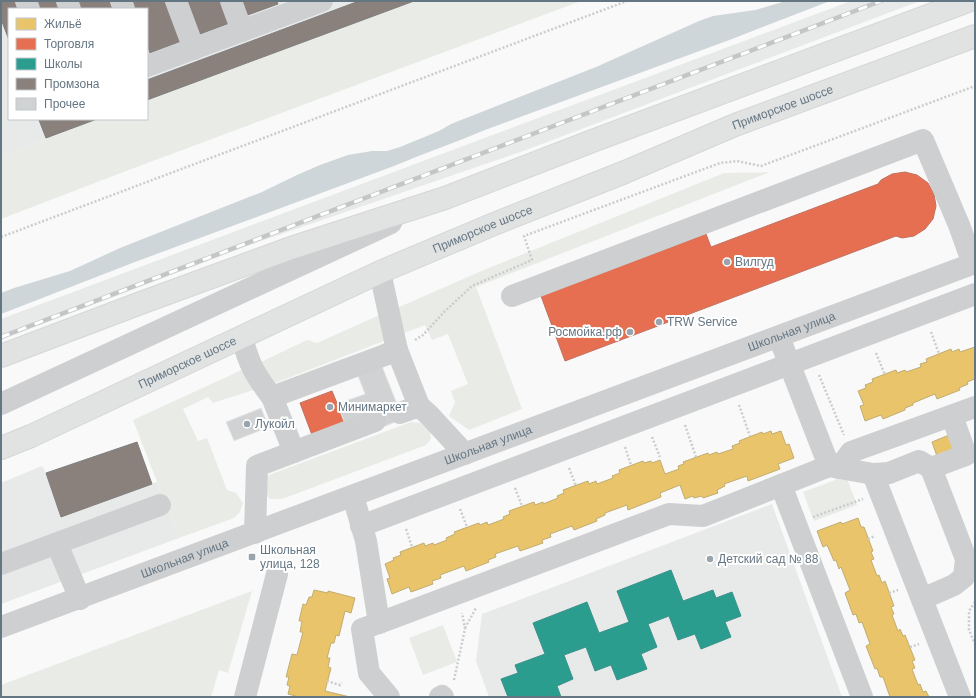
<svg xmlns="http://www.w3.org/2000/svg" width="976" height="698" font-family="Helvetica,sans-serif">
  <rect width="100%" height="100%" fill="#f9f9f9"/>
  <!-- built -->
  <g fill="#e8e9e9">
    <polygon points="1,1 414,1 147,100 147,9 9,9 9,119 97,119 1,157"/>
    <polygon points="851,1 920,1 526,150 247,246 1,340 1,319"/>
    <polygon points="42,466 46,473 62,517 157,482 179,538 1,604 1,483"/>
    <polygon points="772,504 842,697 489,697 476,661 482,614"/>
  </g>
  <!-- green -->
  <g fill="#e8ebe6">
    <polygon points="414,1 581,1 126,171 1,219 1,157 97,119 147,119 147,100"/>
    <polygon points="770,172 476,287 522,409 469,430 449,416 455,402 451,391 468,384 448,334 432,340 425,325 402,334 397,308 479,272 724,173"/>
    <polygon points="384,313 389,339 270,385 257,364 307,340 317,343"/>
    <polygon points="244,369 257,389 213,403 208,397 183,409 198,441 207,438 227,490 236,493 243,503 240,512 234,518 179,538 133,420"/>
    <path d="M411,422L423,423L430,430L431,439L426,445L282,499H270C262,489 263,485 269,475Z"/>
    <polygon points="846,476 857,505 814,521 803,492"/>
    <polygon points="252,591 228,673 219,670 211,697 1,697 1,685"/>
    <polygon points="443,625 457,662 423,675 409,638"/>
  </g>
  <!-- water -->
  <path fill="#ced6d9" d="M786,1H830L732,39L485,130C455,143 424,153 394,166L135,262L1,314V293L14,288L70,271L120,248L262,192L297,175L320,165L348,155L372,151H387L400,147L439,131L451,124L596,67L699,21L713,16L755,10Z"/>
  <!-- homes -->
  <g fill="#e9c46a" stroke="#c1ad72">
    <polygon points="975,347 975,379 967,382 968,384 959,388 960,390 937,399 935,394 913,403 913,405 905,408 905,410 883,419 881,415 865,421 860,406 864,405 858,391 866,388 865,385 873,382 872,379 896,370 897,373 905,370 906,372 921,367 920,364 927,362 926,359 951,349 952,352 959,349 960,352"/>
    <polygon points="771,431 772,434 781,431 786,445 789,444 794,458 778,464 780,469 748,481 747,476 724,484 725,486 717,490 718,493 703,498 702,496 694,498 693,496 685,499 680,485 660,493 661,497 628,510 627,505 605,513 605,515 596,519 597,521 574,530 572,526 550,534 551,537 542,540 543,543 520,551 518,546 495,554 496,557 488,560 489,562 466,571 464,566 440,575 441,578 432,581 433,584 411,592 409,587 392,594 387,579 390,578 385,564 394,560 393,558 401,555 400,552 424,543 425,546 433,543 434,545 447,540 446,538 455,534 454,532 479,523 480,525 487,522 488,525 504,519 503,517 510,514 509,511 534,502 535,505 543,502 543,504 558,498 557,496 564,493 563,490 588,481 589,484 596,481 597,484 613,478 612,476 620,473 619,470 643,461 644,463 651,461 652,463 660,460 665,474 679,469 678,466 684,464 683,462 708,453 709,455 717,452 718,454 733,449 732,446 740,443 739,441 762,432 763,434"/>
    <polygon points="949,435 956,453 938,459 932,442"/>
    <polygon points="858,518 861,527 864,527 873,551 871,552 874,559 871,560 877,576 879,575 882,583 885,581 894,606 891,607 894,614 892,615 898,631 900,629 903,636 905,635 915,660 912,661 915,668 912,669 918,685 920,684 923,692 926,691 929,697 890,697 883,677 880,677 877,668 875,669 866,646 870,644 862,622 859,623 856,614 853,615 845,593 850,590 841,567 839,569 836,560 834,561 827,545 823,547 817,531 841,522 842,524"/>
    <polygon points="314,590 328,593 328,591 355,598 351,613 345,611 339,636 336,635 334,643 331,643 327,658 330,658 328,667 331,668 325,691 350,697 299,697 288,694 290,686 287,685 289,677 286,677 292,654 297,655 303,632 300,632 302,621 299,621 303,604 306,605 309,597 312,597"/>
  </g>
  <!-- shops -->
  <g fill="#e76f51" stroke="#c07160">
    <polygon points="905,172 917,175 928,183 934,194 936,206 933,219 925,229 914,236 902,238 896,236 565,361 541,296 706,234 711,247 878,184 881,180 892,174"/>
    <polygon points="332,391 348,430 315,443 300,403"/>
  </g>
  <!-- schools -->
  <polygon fill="#2a9d8f" stroke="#3c918b" points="671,570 683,601 713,590 716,598 732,592 741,616 725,622 731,637 701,649 695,634 678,640 669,616 648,624 657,647 641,654 647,669 617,680 611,665 595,671 586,647 564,655 573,679 557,686 561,697 508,697 501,679 518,673 515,665 545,654 533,623 587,602 599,633 629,622 617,591"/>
  <!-- industry -->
  <g fill="#8a817c" stroke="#7f7e7e">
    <polygon points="1,1 15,1 18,9 9,9 9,40 1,19"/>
    <polygon points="36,1 58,1 62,9 40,9"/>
    <polygon points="76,1 112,1 115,9 79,9"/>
    <polygon points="131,1 168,1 182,41 150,53 147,45 147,9 134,9"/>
    <polygon points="185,1 222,1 230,23 198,35"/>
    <polygon points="240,1 277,1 278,4 245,16"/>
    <polygon points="359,1 414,1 147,100 147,80"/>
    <polygon points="43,119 97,119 46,138 39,120"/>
    <polygon points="137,442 152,484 61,517 46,473"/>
  </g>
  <!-- building -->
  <g fill="#d0d2d3" stroke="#e8e8e8">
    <polygon points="382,366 403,419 378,429 344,421 337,404 365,394 358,376"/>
    <polygon points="261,408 269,427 234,441 226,422"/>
  </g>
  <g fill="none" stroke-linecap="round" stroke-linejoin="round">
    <!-- major casing -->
    <g stroke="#d5d6d7" stroke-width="24">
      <g id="major">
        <polyline points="1,356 138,304 291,248 445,198 595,140 968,1"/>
        <path id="s2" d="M1,448L31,436L380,272L494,224L625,172L735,125L975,36"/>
      </g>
    </g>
    <!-- path -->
    <g stroke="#cbcccd" stroke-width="2.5" stroke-dasharray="2 2" stroke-linecap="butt">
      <polyline points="1,237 627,1"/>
      <polyline points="931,332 939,354"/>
      <polyline points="415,340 423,335 444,312 472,286 532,260 524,236 720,163 737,161 761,166 975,86"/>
      <polyline points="876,353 885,375"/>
      <polyline points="819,375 844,435"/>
      <polyline points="739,405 750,436"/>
      <polyline points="685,425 696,457"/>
      <polyline points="652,437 660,457"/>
      <polyline points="625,447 631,465"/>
      <polyline points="569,468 576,486"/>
      <polyline points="515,488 522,506"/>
      <polyline points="460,509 467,527"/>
      <polyline points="813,517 863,499"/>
      <polyline points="406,529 412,547"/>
      <polyline points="868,539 875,536"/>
      <polyline points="889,593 898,590"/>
      <polyline points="975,602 969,611 969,630 975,644"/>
      <polyline points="465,628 476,608"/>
      <polyline points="910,647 919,644"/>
      <polyline points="454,680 465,629 462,613"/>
      <polyline points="327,681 340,685 342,683"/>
    </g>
    <!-- minor -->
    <g stroke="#cecfd0" stroke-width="22">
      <polyline points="26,1 29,9"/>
      <polyline points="67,1 70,9"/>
      <polyline points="121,1 124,9"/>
      <polyline points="176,1 194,49"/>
      <polyline points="231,1 242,31"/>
      <polyline points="147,66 322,1"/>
      <polyline points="380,272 397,350"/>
      <polyline points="512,296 923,140 959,225 973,264"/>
      <path d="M242,337C249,365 255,375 272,397"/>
      <polyline points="1,404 391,223"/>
      <polyline points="400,413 419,406 429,415 465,454"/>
      <polyline points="294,452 272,397 385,355 397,350 419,406"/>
      <polyline points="829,466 873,474 960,697"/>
      <polyline points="839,468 851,452 975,407"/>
      <polyline points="931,468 966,455 952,416"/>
      <polyline points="873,474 889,473 919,461 931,468 966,559 964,577 954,585 922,599"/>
      <polyline points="781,485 862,697"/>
      <polyline points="353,496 366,541 379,623 669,514 703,516 829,466 779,337"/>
      <polyline points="361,526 975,294"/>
      <polyline points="255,533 257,466 375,421"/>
      <polyline points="57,544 80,599"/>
      <polyline points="1,564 160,505"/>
      <polyline points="379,623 362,629 369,673 389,697"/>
      <path id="s1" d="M1,627L975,263"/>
      <polyline points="245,697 277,574"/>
      <polyline points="440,697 442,696 443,697"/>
    </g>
    <!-- major -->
    <use href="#major" stroke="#e1e2e2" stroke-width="22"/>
    <!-- rail casing -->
    <g stroke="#c3c5c6" stroke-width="4.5">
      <polyline id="rail" points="1,337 881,1"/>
    </g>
    <!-- rail -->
    <use href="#rail" stroke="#fff" stroke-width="3" stroke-dasharray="9" stroke-linecap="butt"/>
  </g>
  <!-- markers -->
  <g fill="#99a4ac" stroke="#fff" stroke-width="1.5">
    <circle cx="727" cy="262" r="4"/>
    <circle cx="659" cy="322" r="4"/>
    <circle cx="630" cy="332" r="4"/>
    <circle cx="330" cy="407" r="4"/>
    <circle cx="247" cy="424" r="4"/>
    <rect x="248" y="553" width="8" height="8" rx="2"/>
    <circle cx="710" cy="559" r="4"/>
  </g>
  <g text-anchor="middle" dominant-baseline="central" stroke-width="4" stroke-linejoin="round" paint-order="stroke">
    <!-- street labels -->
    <g font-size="12" fill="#657683" stroke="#fff">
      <text stroke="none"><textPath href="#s2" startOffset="853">Приморское шоссе</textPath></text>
      <text stroke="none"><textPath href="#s2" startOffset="529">Приморское шоссе</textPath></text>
      <text stroke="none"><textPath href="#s1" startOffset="844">Школьная улица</textPath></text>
      <text stroke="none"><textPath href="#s2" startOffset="205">Приморское шоссе</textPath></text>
      <text stroke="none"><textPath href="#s1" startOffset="520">Школьная улица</textPath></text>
      <text stroke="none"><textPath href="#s1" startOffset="196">Школьная улица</textPath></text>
    </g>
    <!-- poi labels -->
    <g font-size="12" fill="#657683" stroke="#fff" text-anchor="start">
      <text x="735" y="262">Вилгуд</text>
      <text x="667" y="322">TRW Service</text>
      <text x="622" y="332" text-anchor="end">Росмойка.рф</text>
      <text x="338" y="407">Минимаркет</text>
      <text x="255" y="424">Лукойл</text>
      <text x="260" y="550">Школьная<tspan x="260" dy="14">улица, 128</tspan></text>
      <text x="718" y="559">Детский сад № 88</text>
    </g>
  </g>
  <!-- border -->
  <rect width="976" height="698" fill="none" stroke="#657683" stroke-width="4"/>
  <!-- legend -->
  <rect x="8" y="8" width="140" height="112" fill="#ffffff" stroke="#c1c8cd"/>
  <rect x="16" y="18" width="20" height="12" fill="#e9c46a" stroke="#c1c8cd"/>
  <text x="44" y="28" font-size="12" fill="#657683">Жильё</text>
  <rect x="16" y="38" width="20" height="12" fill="#e76f51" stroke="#c1c8cd"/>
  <text x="44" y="48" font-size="12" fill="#657683">Торговля</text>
  <rect x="16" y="58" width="20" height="12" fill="#2a9d8f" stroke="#c1c8cd"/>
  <text x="44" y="68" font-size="12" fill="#657683">Школы</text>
  <rect x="16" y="78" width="20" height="12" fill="#8a817c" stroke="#c1c8cd"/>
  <text x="44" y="88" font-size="12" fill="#657683">Промзона</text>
  <rect x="16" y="98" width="20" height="12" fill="#d0d2d3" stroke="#c1c8cd"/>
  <text x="44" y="108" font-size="12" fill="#657683">Прочее</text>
</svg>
